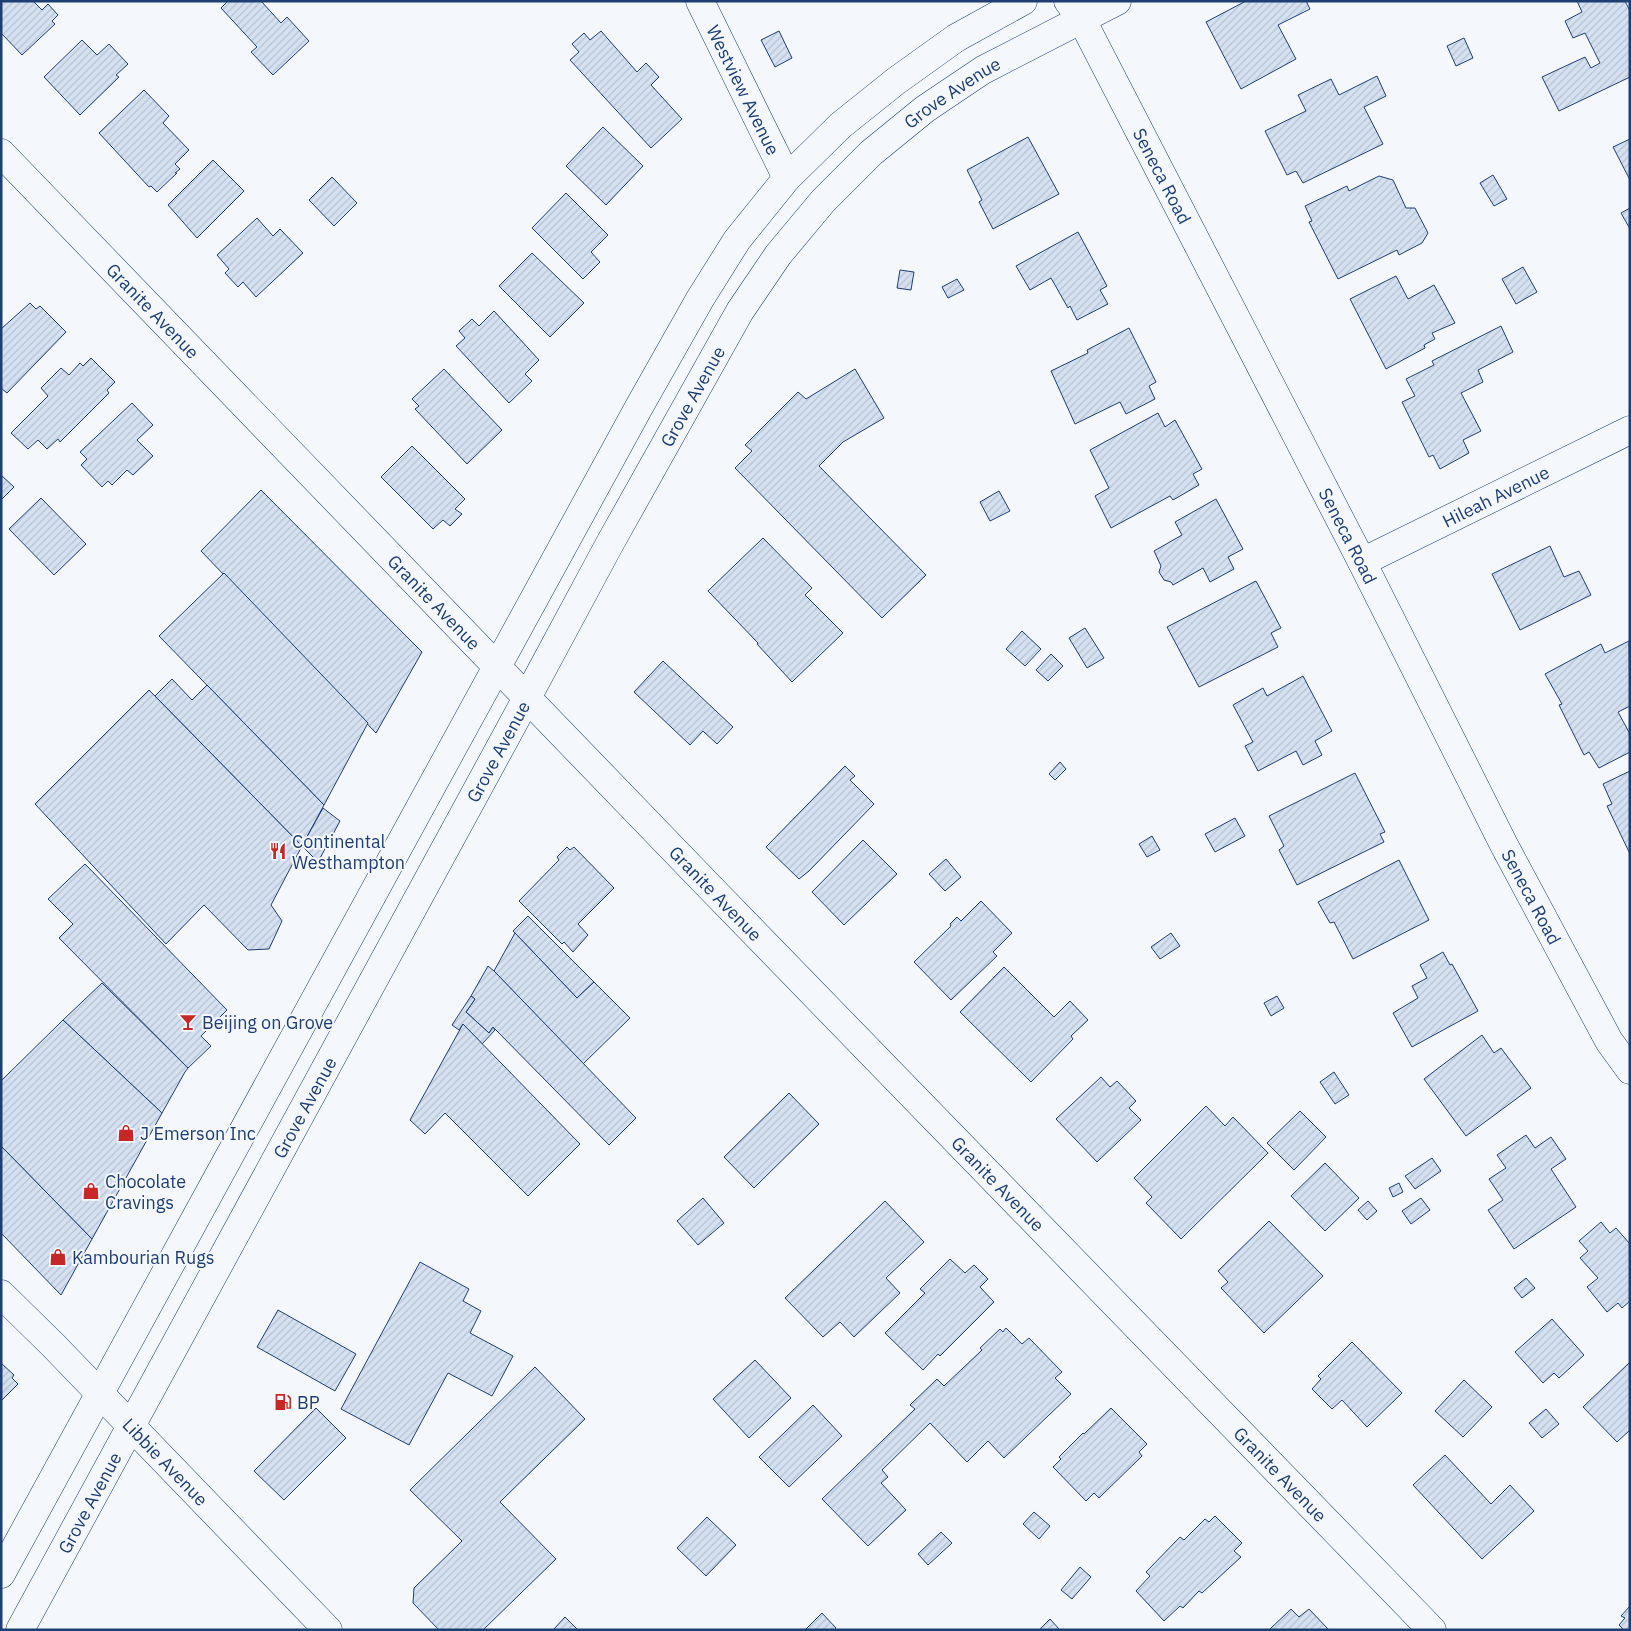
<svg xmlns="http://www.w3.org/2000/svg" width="1631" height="1631" font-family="'IBM Plex Sans',sans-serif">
  <defs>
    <pattern id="building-hatch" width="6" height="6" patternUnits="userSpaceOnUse" patternTransform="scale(1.25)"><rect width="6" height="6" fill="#d5e0f0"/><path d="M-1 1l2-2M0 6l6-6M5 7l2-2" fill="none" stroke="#b6c1d1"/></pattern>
  </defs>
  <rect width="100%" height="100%" fill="#f4f7fb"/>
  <!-- building -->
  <g fill="url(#building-hatch)" stroke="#1d3f73">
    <polygon points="1,1 33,1 42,10 48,4 58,15 52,21 55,24 22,55 1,33"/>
    <polygon points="228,1 261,1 281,23 287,17 309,41 273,75 251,52 257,47 221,8"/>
    <polygon points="1246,1 1306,1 1310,9 1278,25 1296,59 1241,89 1206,22"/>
    <polygon points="1577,1 1625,1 1630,11 1630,77 1559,111 1542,77 1585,57 1591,68 1600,63 1585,33 1573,38 1565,21 1582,12"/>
    <polygon points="601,31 637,72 646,63 659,77 651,85 682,119 651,148 570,60 579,52 572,44 584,33 590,40"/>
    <polygon points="779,31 792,58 775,67 761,40"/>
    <polygon points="1464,38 1473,58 1456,66 1447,46"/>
    <polygon points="82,40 97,55 109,44 128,64 116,75 119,77 80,115 44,77"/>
    <polygon points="1377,76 1386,96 1364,107 1383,144 1303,183 1296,171 1287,175 1265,131 1306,111 1298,95 1331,79 1339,95"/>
    <polygon points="144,90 169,116 163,123 189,150 175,164 180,169 175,173 177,173 157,192 151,186 149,187 99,133"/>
    <polygon points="603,127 643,166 606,205 566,166"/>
    <polygon points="1028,137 1059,194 993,229 979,202 982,200 967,170"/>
    <polygon points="1630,139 1630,180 1613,147"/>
    <polygon points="213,160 244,191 197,238 168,205"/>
    <polygon points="1493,175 1507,199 1494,206 1480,183"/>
    <polygon points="1379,176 1393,180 1406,208 1415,208 1428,233 1422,243 1399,255 1397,250 1338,279 1309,222 1312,221 1305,206 1347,186 1349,191"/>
    <polygon points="332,177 357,203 334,226 309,200"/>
    <polygon points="566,193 608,235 591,252 600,262 583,279 532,228"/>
    <polygon points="1630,208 1630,229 1621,213"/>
    <polygon points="257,218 273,236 280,229 303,253 256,297 243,282 238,287 225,273 229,269 217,255"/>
    <polygon points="1078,232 1107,286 1100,290 1108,304 1077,320 1070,306 1068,308 1051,278 1030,290 1016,266"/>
    <polygon points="532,253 584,303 550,337 499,286"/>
    <polygon points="1523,267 1537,292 1516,304 1502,279"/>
    <polygon points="900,270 914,272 911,290 897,288"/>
    <polygon points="1396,276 1408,299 1434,285 1455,323 1432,333 1435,339 1424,345 1425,348 1386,369 1350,299"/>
    <polygon points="957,279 964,290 948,298 942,287"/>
    <polygon points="30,303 36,309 40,306 66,332 7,393 1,388 1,329"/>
    <polygon points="494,311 539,360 525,374 532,381 509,403 456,346 465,338 459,331 472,319 479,326"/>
    <polygon points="1501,326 1513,352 1478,370 1483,382 1461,393 1481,431 1463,440 1469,453 1440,469 1433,455 1429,457 1402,402 1415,396 1406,379 1434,365 1432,361"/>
    <polygon points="1129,328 1156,382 1149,386 1155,399 1126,414 1120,402 1075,424 1051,371 1088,353 1087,350"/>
    <polygon points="91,358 115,382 107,390 109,393 60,442 58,439 47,449 38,440 28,449 11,433 48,396 41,388 61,368 69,375 80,363 83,366"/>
    <polygon points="444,369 502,430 467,464 415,409 419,406 412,399"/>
    <polygon points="855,369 884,418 843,442 819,466 926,575 882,618 735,468 752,451 745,445 798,392 806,399"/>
    <polygon points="132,403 153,425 137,440 153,456 133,475 127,470 112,485 108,481 102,487 81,465 87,459 80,452"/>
    <polygon points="1158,413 1165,427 1175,420 1202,469 1193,474 1199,485 1173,500 1170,496 1111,528 1095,496 1109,488 1090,450"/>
    <polygon points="412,446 465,499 455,509 462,514 450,526 443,520 433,529 381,477"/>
    <polygon points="1,475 14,487 1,500"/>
    <polygon points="261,490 422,652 376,733 201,551"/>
    <polygon points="999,491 1010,511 990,521 980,502"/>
    <polygon points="41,498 86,544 54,575 9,529"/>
    <polygon points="1216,499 1243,549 1228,557 1234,569 1210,582 1203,568 1173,585 1171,582 1164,580 1159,572 1161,566 1154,551 1182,535 1175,522"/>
    <polygon points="763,538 812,588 805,595 843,633 792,682 757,644 758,643 708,591"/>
    <polygon points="1550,546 1564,577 1579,571 1591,595 1520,630 1492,574"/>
    <polygon points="224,573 368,723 324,805 159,636"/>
    <polygon points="1256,581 1281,628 1271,633 1278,647 1199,687 1167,627"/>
    <polygon points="1085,628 1104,658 1087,668 1069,638"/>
    <polygon points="1022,631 1041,649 1025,666 1006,649"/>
    <polygon points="1629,641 1630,706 1618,712 1630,734 1630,752 1599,768 1589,752 1584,755 1559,705 1562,704 1545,674 1601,644 1605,653"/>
    <polygon points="1051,654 1063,666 1048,681 1036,670"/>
    <polygon points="663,661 733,727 717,744 703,731 690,745 634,692"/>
    <polygon points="1303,676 1332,731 1315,741 1322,755 1303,765 1296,751 1258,771 1245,746 1253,742 1233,705 1263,688 1267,696"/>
    <polygon points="172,679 192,700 207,685 324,805 302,846 155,696"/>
    <polygon points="149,690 302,846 271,905 282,921 269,949 248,950 204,905 166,944 35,804"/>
    <polygon points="1060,762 1066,769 1055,780 1049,774"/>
    <polygon points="845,766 855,776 850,780 874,804 809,871 799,879 766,847"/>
    <polygon points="1630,771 1630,854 1607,806 1612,804 1603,784"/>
    <polygon points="1355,773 1385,832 1380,834 1384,842 1297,885 1279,850 1284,846 1269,816"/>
    <polygon points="323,808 340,821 318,862 302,846"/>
    <polygon points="1235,818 1245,836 1215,852 1205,834"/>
    <polygon points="1152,836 1160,850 1147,857 1139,844"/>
    <polygon points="863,840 897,874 844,925 812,892"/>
    <polygon points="567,847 570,850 574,847 614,888 578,924 588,935 573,952 564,942 562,944 519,901 559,860 557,857"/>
    <polygon points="946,859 961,877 945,891 929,874"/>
    <polygon points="1399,860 1429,920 1353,959 1334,922 1330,923 1318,902"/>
    <polygon points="85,864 227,1010 201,1036 211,1046 188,1068 59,938 73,924 48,899"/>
    <polygon points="981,901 1012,933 993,952 997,956 951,1000 914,962 951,926 950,924 957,917 961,921"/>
    <polygon points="528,916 594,982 577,998 515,933 513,931"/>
    <polygon points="515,933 577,998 594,982 630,1018 583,1064 494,971"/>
    <polygon points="1171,933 1180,946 1160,959 1151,947"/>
    <polygon points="1443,952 1450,965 1452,964 1478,1011 1412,1047 1393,1013 1418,998 1412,986 1427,978 1420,965"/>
    <polygon points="488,966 494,971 636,1118 609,1145 493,1027 489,1033 466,1012 475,999 471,996"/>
    <polygon points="1004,967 1054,1017 1070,1001 1088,1020 1071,1036 1073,1039 1031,1082 960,1012"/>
    <polygon points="102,983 188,1068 185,1072 162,1113 63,1020"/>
    <polygon points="471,996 475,999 466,1012 489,1033 493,1027 495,1030 482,1044 463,1024 459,1030 452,1025"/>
    <polygon points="1277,996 1284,1008 1271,1016 1264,1003"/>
    <polygon points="63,1020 162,1113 92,1239 1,1146 1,1081"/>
    <polygon points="463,1024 580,1144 528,1196 445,1113 425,1134 410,1120"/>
    <polygon points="1482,1035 1494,1053 1501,1048 1531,1088 1466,1136 1424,1079"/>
    <polygon points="1334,1072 1349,1095 1335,1104 1320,1082"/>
    <polygon points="1101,1077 1110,1087 1117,1081 1136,1101 1129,1108 1141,1120 1097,1162 1056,1119"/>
    <polygon points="789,1093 819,1124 754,1188 724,1157"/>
    <polygon points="1206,1106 1225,1126 1233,1117 1268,1153 1181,1239 1146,1203 1152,1197 1134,1178"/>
    <polygon points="1300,1111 1326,1137 1294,1170 1267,1143"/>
    <polygon points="1526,1135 1535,1148 1551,1137 1566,1159 1551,1169 1576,1207 1514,1249 1488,1210 1503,1200 1489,1179 1506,1168 1497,1155"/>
    <polygon points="1,1146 92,1239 61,1295 1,1233"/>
    <polygon points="1432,1158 1441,1171 1415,1189 1405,1176"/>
    <polygon points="1325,1163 1359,1198 1325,1231 1291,1196"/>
    <polygon points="1399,1183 1403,1192 1393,1197 1389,1188"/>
    <polygon points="703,1198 724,1223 698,1245 677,1221"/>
    <polygon points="1421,1198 1430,1210 1411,1224 1402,1211"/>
    <polygon points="885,1201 924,1242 886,1278 900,1293 854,1337 840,1322 823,1337 785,1298"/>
    <polygon points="1368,1201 1377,1211 1367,1220 1358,1210"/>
    <polygon points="1269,1221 1323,1276 1264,1333 1221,1288 1228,1282 1218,1271"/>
    <polygon points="1601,1222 1610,1233 1616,1228 1630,1244 1630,1301 1622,1308 1618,1303 1607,1312 1587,1287 1598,1278 1580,1258 1588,1251 1579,1241"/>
    <polygon points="950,1259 965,1273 974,1265 988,1279 980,1287 994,1302 940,1356 938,1354 923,1370 885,1333 925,1293 920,1289"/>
    <polygon points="420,1262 469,1289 463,1301 481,1311 470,1333 513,1356 492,1396 448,1373 409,1445 341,1409"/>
    <polygon points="1526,1278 1535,1288 1522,1298 1514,1288"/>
    <polygon points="278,1310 356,1354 335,1391 257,1347"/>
    <polygon points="1552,1319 1584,1355 1559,1378 1554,1373 1543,1383 1515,1352"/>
    <polygon points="1006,1328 1022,1344 1029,1338 1062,1372 1055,1378 1071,1394 1004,1458 988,1441 967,1462 930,1423 882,1470 888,1477 881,1483 906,1510 868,1546 822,1499 915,1409 910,1405 937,1379 944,1386 982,1350 980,1348 1000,1329 1003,1332"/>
    <polygon points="1352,1342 1402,1393 1367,1427 1342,1400 1332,1409 1312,1389 1321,1379 1318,1376"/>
    <polygon points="755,1360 791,1398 749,1438 713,1399"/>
    <polygon points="1630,1362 1630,1430 1617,1442 1583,1407"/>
    <polygon points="1,1363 14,1375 12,1378 18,1384 1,1401"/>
    <polygon points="535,1367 585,1419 500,1502 556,1559 483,1630 439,1630 413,1603 414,1588 462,1541 410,1490"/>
    <polygon points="1464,1380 1492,1407 1463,1437 1435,1411"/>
    <polygon points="813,1405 842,1436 789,1487 759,1457"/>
    <polygon points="316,1408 346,1438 284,1500 254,1471"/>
    <polygon points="1111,1408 1147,1444 1139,1452 1142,1456 1099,1498 1094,1493 1086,1501 1053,1467 1061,1459 1059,1457 1083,1433 1084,1434"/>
    <polygon points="1546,1409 1559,1424 1542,1438 1529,1423"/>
    <polygon points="1445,1455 1491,1504 1510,1485 1534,1511 1482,1559 1413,1485"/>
    <polygon points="1034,1512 1050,1526 1039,1539 1023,1524"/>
    <polygon points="1215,1516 1242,1543 1234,1551 1241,1557 1202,1593 1199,1591 1183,1608 1180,1606 1164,1621 1136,1591 1150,1576 1146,1572 1180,1537 1184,1540 1205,1519 1209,1522"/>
    <polygon points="707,1517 736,1545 706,1576 677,1548"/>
    <polygon points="941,1532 952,1543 928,1565 918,1554"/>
    <polygon points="1080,1567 1091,1577 1072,1599 1061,1590"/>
    <polygon points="1630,1606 1630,1630 1624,1630 1619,1625 1625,1618 1621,1616"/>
    <polygon points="1291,1609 1299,1617 1309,1609 1329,1630 1269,1630"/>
    <polygon points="822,1613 836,1628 834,1630 807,1630 806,1629"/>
    <polygon points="565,1617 578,1630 553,1630"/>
    <polygon points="1050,1619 1060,1630 1039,1630"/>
  </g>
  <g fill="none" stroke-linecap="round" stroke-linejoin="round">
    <!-- street casing -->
    <g stroke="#1d3f73" stroke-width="29">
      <g id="street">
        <path id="s1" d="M700,1L787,178"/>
        <path id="s2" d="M1068,1L1082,20L1100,55L1362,562L1504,845L1609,1041L1630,1070"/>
        <path id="s3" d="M1,153L702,879L1432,1630"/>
        <path id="s4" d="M1362,562L1630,430"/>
      </g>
    </g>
    <!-- secondary casing -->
    <g stroke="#1d3f73" stroke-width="29">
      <g id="secondary">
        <path id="s5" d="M1,1294L53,1345L328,1630"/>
        <polyline points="1,1574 639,407 700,299 737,240 787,178 841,125 896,81 956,38 1023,1"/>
        <path id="s6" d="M20,1630L508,733L609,545L740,311L778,255L823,201L871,153L925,109L983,70L1117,1"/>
      </g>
    </g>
    <!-- street -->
    <use href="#street" stroke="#f4f7fb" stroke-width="28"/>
    <!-- secondary -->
    <use href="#secondary" stroke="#f4f7fb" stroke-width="28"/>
  </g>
  <!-- icons -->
  <defs>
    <g id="restaurant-bare" transform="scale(1.35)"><path d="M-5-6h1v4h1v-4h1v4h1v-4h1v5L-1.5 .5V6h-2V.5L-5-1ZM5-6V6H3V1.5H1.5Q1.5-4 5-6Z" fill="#c62828" stroke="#f4f7fb" stroke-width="2.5" paint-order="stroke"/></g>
    <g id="bar-bare" transform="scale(1.35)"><path d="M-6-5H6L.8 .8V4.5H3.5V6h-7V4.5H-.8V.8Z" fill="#c62828" stroke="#f4f7fb" stroke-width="2.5" paint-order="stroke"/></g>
    <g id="shop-bare" transform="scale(1.35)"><path d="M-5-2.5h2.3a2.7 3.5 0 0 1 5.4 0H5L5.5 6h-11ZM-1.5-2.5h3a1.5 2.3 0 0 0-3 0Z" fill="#c62828" stroke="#f4f7fb" stroke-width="2.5" paint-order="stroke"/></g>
    <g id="fuel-bare" transform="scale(1.35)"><path d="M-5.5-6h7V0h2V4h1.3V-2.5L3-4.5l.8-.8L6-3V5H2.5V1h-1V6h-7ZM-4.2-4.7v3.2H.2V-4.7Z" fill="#c62828" stroke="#f4f7fb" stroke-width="2.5" paint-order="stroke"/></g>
  </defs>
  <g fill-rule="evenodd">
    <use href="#restaurant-bare" x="278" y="851"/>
    <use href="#bar-bare" x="188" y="1022"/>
    <use href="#shop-bare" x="126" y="1133"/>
    <use href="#shop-bare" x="91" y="1191"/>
    <use href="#shop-bare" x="58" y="1257"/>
    <use href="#fuel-bare" x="283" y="1402"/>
  </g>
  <g text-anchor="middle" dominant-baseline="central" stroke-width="4" stroke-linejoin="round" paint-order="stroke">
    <!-- street labels -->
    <g font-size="18" fill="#1d3f73" stroke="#f4f7fb">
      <text stroke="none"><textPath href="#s1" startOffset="99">Westview Avenue</textPath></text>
      <text stroke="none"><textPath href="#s6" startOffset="1810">Grove Avenue</textPath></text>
      <text stroke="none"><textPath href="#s2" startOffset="199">Seneca Road</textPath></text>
      <text stroke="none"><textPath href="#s3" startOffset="219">Granite Avenue</textPath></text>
      <text stroke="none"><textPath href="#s6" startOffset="1405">Grove Avenue</textPath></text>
      <text stroke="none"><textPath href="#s4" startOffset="149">Hileah Avenue</textPath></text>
      <text stroke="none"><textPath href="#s2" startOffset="604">Seneca Road</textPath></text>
      <text stroke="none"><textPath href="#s3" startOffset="624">Granite Avenue</textPath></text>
      <text stroke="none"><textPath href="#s6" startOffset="1000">Grove Avenue</textPath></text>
      <text stroke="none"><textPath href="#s3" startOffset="1029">Granite Avenue</textPath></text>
      <text stroke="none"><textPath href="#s2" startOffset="1009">Seneca Road</textPath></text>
      <text stroke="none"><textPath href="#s6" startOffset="595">Grove Avenue</textPath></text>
      <text stroke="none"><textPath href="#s3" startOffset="1434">Granite Avenue</textPath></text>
      <text stroke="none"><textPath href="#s5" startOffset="235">Libbie Avenue</textPath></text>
      <text stroke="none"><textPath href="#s3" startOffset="1839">Granite Avenue</textPath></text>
      <text stroke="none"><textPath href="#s6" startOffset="145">Grove Avenue</textPath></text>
    </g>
    <!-- poi labels -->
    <g font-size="18" fill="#1d3f73" stroke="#f4f7fb" text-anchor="start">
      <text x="292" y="841">Continental<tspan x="292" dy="21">Westhampton</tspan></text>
      <text x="202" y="1022">Beijing on Grove</text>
      <text x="140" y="1133">J Emerson Inc</text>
      <text x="105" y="1181">Chocolate<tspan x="105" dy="21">Cravings</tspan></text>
      <text x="72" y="1257">Kambourian Rugs</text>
      <text x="297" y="1402">BP</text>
    </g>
  </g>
  <!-- border -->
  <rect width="1631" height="1631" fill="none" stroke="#1d3f73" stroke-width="5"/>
</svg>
